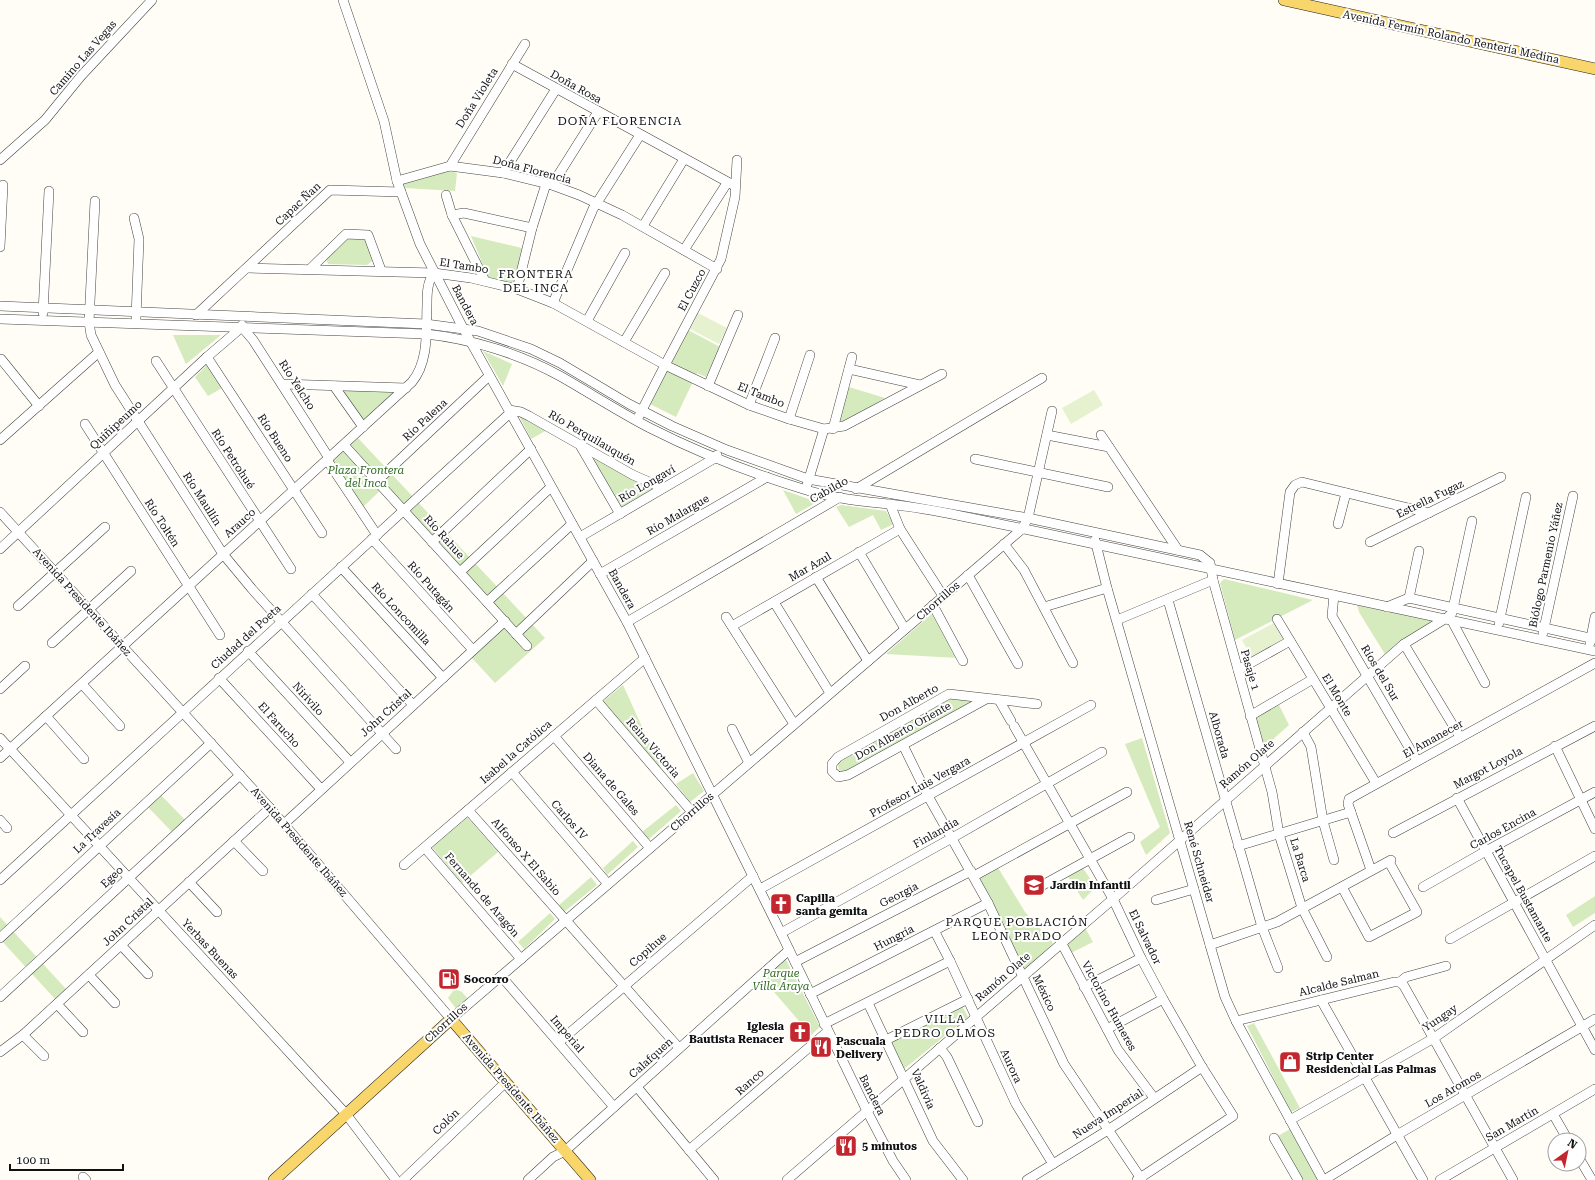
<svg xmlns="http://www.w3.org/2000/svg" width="1595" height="1180" font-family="'Roboto Serif',serif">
  <rect width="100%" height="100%" fill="#fffdf5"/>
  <!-- green -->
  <g fill="#d5ebbd">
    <polygon points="450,171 457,173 455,191 405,188 404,184"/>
    <polygon points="471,236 522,248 514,284 488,277"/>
    <polygon points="365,238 373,260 367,265 328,264 326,258 345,239"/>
    <polygon points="688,330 720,347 706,377 697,373 676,417 650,404"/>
    <polygon points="173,335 221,335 186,364"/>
    <polygon points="483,351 512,364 503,386"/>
    <polygon points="207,365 222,388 208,396 195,377"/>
    <polygon points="849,387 885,398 847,421 838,421"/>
    <polygon points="339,388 398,390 363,422"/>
    <polygon points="517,412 549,429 531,439"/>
    <polygon points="358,438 545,638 495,683 471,657 508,622 385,486 363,507 332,462"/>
    <polygon points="588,454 654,490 620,510"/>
    <polygon points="783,490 817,502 796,514"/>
    <polygon points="841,505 886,511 894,524 881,530 873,515 849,527 836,507"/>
    <polygon points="1224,579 1313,600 1235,640 1220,583"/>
    <polygon points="1357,605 1435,621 1386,656 1359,612"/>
    <polygon points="934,612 958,658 886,654"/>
    <polygon points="623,685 665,777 601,703"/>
    <polygon points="950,697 975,701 845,773 839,770 838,765 840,759"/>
    <polygon points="1278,703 1289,725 1262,749 1253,718"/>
    <polygon points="1142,738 1170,833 1146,855 1140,842 1160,827 1125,744"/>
    <polygon points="693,773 704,791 690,802 676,784"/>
    <polygon points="158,792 188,823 175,835 145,804"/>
    <polygon points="676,805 681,811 649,839 642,832"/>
    <polygon points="466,816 498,852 462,883 431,846"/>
    <polygon points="633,841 638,847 607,875 603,868"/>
    <polygon points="997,866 1025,912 1053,943 1026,971 978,877"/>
    <polygon points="1082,867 1096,887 1083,900 1067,875"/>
    <polygon points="591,877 597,885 564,912 558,906"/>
    <polygon points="1595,896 1595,913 1573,927 1566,915"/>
    <polygon points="550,913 555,919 524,949 518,942"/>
    <polygon points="0,917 66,989 55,999 0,939"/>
    <polygon points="1084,926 1093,942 1071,953 1065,942"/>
    <polygon points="784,956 820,1027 811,1035 762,978"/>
    <polygon points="457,990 462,992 468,999 457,1010 448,998 453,991"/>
    <polygon points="961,1004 968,1017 904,1069 889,1040"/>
    <polygon points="1254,1023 1300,1108 1291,1112 1247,1026"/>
    <polygon points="1290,1129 1320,1180 1301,1180 1278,1136"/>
  </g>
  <!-- pitch -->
  <g fill="#e6f2cf">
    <polygon points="698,313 727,328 719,344 690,329"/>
    <polygon points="1094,390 1103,405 1071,424 1062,408"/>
    <polygon points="1274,623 1283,639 1251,657 1242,640"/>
  </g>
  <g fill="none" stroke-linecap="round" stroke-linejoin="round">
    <!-- minor casing -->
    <g stroke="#444" stroke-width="10">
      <g id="minor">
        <polyline points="343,0 384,121 397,181 420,244 463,328 627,622 781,933 867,1111 893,1161 906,1180"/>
        <polyline points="512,64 735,186"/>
        <polyline points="0,160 45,120 81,76 152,0"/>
        <polyline points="450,166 525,44"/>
        <polyline points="503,173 556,89"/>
        <polyline points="397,181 450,166 503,173 552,185 579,195 622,215 717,269"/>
        <polyline points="552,185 598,112"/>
        <polyline points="446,195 452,215 485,281"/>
        <polyline points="95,201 89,322 91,335 115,385 223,554 252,589 396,749"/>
        <polyline points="452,215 464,213 532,228"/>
        <polyline points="134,218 139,239 136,318"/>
        <polyline points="643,226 684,159"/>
        <polyline points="0,247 3,185"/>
        <polyline points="684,250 727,183"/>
        <polyline points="247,268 434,273 471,278 517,289 553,303 665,365 749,405 789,419 824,429 844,426 942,374"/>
        <polyline points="310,269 346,234 368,235 381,270"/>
        <polyline points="517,289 532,228 546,184"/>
        <polyline points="553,303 593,209 640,135"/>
        <polyline points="0,306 426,324 478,331 531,349 560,363 629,404 672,426 727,450 808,479 1028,518 1200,555 1210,563 1213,580 1117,620"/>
        <polyline points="43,313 49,191"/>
        <polyline points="196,315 330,190 401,192"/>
        <path d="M0,319L426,334C472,339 520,354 560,376C590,393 619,412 650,428C699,453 751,473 803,489C843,502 884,502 924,509C956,514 988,522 1020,528C1212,568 1403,611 1595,651"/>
        <polyline points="587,321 625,253"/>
        <polyline points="242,327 253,340 329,458"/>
        <polyline points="624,342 665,273"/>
        <polyline points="207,357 322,533"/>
        <polyline points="1,359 39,406"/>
        <polyline points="156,361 291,569"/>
        <polyline points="849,369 920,385"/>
        <polyline points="282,384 406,388"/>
        <polyline points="334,386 363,427"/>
        <polyline points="708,386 738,315"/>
        <polyline points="749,405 775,338"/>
        <polyline points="509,410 521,412 529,416 633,475 663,488"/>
        <polyline points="639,416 665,365 721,259 735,197 737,160"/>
        <polyline points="789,419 810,355"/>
        <polyline points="85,424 220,635"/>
        <polyline points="833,429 852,357"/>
        <polyline points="1047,435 1109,447"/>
        <polyline points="1101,435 1178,550"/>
        <polyline points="0,440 99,352"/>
        <polyline points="344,445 527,646"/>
        <polyline points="581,447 620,514"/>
        <polyline points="975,459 1108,487"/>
        <polyline points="327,460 377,535"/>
        <polyline points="377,481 489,376"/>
        <polyline points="807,485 824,429"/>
        <polyline points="856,489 1042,378"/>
        <polyline points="890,504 900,529 943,596"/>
        <polyline points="0,512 270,808 451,1019 1022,529 1028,518 1052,411"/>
        <polyline points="1338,524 1346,493"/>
        <polyline points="580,537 715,458 717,455"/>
        <polyline points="372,539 473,650"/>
        <polyline points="1095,540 1107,588 1225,997 1236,1021 1323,1180"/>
        <polyline points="432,542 531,449"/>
        <polyline points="1370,542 1501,477"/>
        <polyline points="1004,544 1024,570 1073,663"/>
        <polyline points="0,549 207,357 242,327 242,325"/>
        <polyline points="859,552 905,629"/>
        <polyline points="341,567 443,678"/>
        <polyline points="460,572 551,487"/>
        <polyline points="600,574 767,477"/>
        <polyline points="968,575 1018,664"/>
        <polyline points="816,577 868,661"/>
        <polyline points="1213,580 1272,792 1279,834 1302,908 1327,957"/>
        <polyline points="1278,584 1290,492 1295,485 1302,482 1429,513"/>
        <polyline points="312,594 413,705"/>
        <polyline points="1334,595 1332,616 1417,761"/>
        <polyline points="1409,598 1419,551"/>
        <polyline points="1168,600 1262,927 1278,968"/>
        <polyline points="487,602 572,524"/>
        <polyline points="774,602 830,693"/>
        <polyline points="933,605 963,661"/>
        <polyline points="18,606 105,527"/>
        <polyline points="1044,607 1107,588"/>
        <polyline points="1387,607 1409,598 1595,639"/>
        <polyline points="726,617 794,724"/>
        <polyline points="1277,619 1376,783"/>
        <polyline points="1452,621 1485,683"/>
        <polyline points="627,622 840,497"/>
        <polyline points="1499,623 1526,497"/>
        <polyline points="732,626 900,529"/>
        <polyline points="1543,633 1573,496"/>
        <polyline points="516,634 593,561"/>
        <polyline points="52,643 131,571"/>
        <polyline points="1590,643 1595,617"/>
        <polyline points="1404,644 1460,737"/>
        <polyline points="248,651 350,762"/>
        <polyline points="1238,670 1290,641"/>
        <polyline points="219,678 321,789"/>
        <polyline points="82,684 120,726"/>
        <polyline points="0,689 25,666"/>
        <polyline points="986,699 848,775 838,777 832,771 832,764 838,757 949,694 1037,704"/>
        <polyline points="596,700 692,812"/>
        <polyline points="999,700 1011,721"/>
        <polyline points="46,716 84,759"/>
        <polyline points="1250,716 1313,679"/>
        <polyline points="1014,726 1113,899 1141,958 1163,999 1202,1067 1233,1116 1137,1180"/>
        <polyline points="732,729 749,763"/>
        <polyline points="1303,732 1311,747 1323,821 1334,860"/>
        <polyline points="554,736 650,848"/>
        <polyline points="0,738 346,1114 396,1180"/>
        <polyline points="903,745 928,796 988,903 1064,1064 1142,1180"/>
        <polyline points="1555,746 1595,829"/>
        <path d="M0,758L412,382C429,361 426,331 427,305C427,294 427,282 434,273"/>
        <polyline points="512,772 608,884"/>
        <polyline points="1457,798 1595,1050"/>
        <polyline points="468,810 679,1048"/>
        <polyline points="0,820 7,828"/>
        <polyline points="284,824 505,621"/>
        <polyline points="1393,833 1595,726"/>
        <polyline points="234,841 263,871"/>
        <polyline points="1238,846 1351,812"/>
        <polyline points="425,848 521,959"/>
        <polyline points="404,865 645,658"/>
        <polyline points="1371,870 1348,804 1349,799 1595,663"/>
        <polyline points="974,876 1127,792"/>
        <polyline points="0,880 510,413"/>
        <polyline points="189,882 217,912"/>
        <polyline points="1342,887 1369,937 1417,912 1389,862"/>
        <polyline points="1423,887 1486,851 1595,792"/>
        <polyline points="760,889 1091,705"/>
        <polyline points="1032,891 1130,837"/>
        <polyline points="1156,900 1194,889"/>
        <polyline points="935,932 950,961 1016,1104 1053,1164"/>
        <polyline points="781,933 952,838 1102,752"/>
        <polyline points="0,938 211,743"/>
        <polyline points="1450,939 1595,856"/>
        <polyline points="1061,942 1118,1050 1154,1098"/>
        <polyline points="121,945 148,974"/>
        <polyline points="1210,945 1277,922 1391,860"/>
        <polyline points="795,962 971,871"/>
        <polyline points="89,975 115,1003"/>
        <polyline points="501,976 614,1107"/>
        <polyline points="1400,982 1404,986 1513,1180"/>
        <polyline points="1400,982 1406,977 1446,966"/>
        <polyline points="1084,987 1141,958"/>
        <polyline points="810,994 988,903"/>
        <polyline points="0,997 240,775"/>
        <polyline points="1321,1000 1423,1180"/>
        <polyline points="868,1003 933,1141 963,1180"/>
        <polyline points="57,1004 83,1032"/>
        <polyline points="1236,1021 1394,982 1400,982"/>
        <polyline points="824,1024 950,961"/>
        <polyline points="1107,1029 1163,999"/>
        <polyline points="23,1035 44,1056"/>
        <polyline points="886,1040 968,999"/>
        <polyline points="559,1042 753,876"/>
        <polyline points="940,1048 947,1057 978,1122"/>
        <polyline points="0,1052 24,1034 270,808"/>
        <polyline points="637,1087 714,1180"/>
        <polyline points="1553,1114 1568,1140"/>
        <polyline points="1290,1120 1434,1038 1595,925"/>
        <polyline points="1274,1138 1298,1180"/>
        <polyline points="689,1150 827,1032"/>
        <polyline points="1579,1158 1592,1180"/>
        <polyline points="83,1177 86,1180"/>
        <polyline points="403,1180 506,1082"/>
        <polyline points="528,1180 553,1157 565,1151 789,950"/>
        <polyline points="787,1180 1113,899 1404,644 1448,617 1452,613 1472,521"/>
        <polyline points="1027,1180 1108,1130 1202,1067"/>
        <polyline points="1324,1180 1397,1135 1595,1019"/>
        <polyline points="1440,1180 1595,1089"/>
      </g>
    </g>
    <!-- major casing -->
    <g stroke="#222" stroke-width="12">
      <g id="major">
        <polyline points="1284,0 1595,69"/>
        <polyline points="274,1180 451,1019 590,1180"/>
      </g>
    </g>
    <!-- minor -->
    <use href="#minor" stroke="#fff" stroke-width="9"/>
    <!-- major -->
    <use href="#major" stroke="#f9d66b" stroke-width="11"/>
  </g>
  <!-- icons -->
  <defs>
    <g id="school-square" transform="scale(1.15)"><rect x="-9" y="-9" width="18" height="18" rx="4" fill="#c4262e" stroke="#fff"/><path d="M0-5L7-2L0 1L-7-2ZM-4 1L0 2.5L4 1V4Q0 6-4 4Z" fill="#fff"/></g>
    <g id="church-square" transform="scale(1.15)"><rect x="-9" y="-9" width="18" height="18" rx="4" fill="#c4262e" stroke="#fff"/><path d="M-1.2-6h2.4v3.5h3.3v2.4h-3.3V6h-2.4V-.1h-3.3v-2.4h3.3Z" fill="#fff"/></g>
    <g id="fuel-square" transform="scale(1.15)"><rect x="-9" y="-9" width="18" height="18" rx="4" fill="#c4262e" stroke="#fff"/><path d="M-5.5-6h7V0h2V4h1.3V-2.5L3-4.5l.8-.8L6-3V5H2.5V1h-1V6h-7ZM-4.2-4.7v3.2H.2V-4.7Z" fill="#fff"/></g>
    <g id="restaurant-square" transform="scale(1.15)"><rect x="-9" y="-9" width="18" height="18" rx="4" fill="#c4262e" stroke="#fff"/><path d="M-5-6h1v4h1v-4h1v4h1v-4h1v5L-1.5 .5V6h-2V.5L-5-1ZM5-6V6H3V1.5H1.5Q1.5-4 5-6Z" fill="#fff"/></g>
    <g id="shop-square" transform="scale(1.15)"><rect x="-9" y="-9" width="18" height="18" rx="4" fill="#c4262e" stroke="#fff"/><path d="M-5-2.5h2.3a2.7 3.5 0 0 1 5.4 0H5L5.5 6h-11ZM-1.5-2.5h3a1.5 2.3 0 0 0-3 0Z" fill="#fff"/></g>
  </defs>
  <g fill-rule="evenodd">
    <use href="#school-square" x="1034" y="885"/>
    <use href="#church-square" x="781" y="904"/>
    <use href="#fuel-square" x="449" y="979"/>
    <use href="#church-square" x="800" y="1032"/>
    <use href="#restaurant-square" x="821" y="1047"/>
    <use href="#shop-square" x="1290" y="1062"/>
    <use href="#restaurant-square" x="846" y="1146"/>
  </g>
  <g text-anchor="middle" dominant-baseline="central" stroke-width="4" stroke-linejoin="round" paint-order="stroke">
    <!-- street labels -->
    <g font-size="11" fill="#111" stroke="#fff">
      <text transform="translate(1451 37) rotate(12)">Avenida Fermín Rolando Rentería Medina</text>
      <text transform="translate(83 58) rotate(-49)">Camino Las Vegas</text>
      <text transform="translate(576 87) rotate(29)">Doña Rosa</text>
      <text transform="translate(477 98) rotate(-58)">Doña Violeta</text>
      <text transform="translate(532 170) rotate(15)">Doña Florencia</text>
      <text transform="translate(298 204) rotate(-43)">Capac Ñan</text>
      <text transform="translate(464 266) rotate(9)">El Tambo</text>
      <text transform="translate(692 290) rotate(-62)">El Cuzco</text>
      <text transform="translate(465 305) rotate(62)">Bandera</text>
      <text transform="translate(297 385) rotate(57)">Río Yelcho</text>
      <text transform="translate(761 395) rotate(22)">El Tambo</text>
      <text transform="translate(425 420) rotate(-43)">Río Palena</text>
      <text transform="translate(116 425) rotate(-43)">Quiñipeumo</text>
      <text transform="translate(275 438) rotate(57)">Río Bueno</text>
      <text transform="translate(592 438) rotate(30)">Río Perquilauquén</text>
      <text transform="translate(233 459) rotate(57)">Río Petrohué</text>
      <text transform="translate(647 484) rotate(-30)">Río Longaví</text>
      <text transform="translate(829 490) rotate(-29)">Cabildo</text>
      <text transform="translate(202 499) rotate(57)">Río Maullín</text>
      <text transform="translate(1430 499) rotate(-26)">Estrella Fugaz</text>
      <text transform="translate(678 515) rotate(-30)">Río Malargue</text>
      <text transform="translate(162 523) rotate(57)">Río Toltén</text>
      <text transform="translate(240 523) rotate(-42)">Arauco</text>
      <text transform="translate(444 537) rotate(48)">Río Rahue</text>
      <text transform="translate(1546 565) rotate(-78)">Biólogo Parmenio Yáñez</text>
      <text transform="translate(810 567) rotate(-30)">Mar Azul</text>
      <text transform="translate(431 587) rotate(48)">Río Putagán</text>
      <text transform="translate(622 589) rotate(61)">Bandera</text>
      <text transform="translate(938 601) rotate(-41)">Chorrillos</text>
      <text transform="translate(82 602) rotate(48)">Avenida Presidente Ibáñez</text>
      <text transform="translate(401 614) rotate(47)">Río Loncomilla</text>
      <text transform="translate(246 637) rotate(-42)">Ciudad del Poeta</text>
      <text transform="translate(1250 670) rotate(74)">Pasaje 1</text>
      <text transform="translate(1380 673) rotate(59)">Ríos del Sur</text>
      <text transform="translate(1337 695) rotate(59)">El Monte</text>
      <text transform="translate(308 699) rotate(48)">Nirivilo</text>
      <text transform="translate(909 703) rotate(-29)">Don Alberto</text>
      <text transform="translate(386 713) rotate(-42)">John Cristal</text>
      <text transform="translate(279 725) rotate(48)">El Farucho</text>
      <text transform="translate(903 731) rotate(-29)">Don Alberto Oriente</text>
      <text transform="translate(1219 735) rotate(74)">Alborada</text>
      <text transform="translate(1433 739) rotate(-29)">El Amanecer</text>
      <text transform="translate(653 748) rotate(49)">Reina Victoria</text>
      <text transform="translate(516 752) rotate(-41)">Isabel la Católica</text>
      <text transform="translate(1247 764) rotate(-41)">Ramón Olate</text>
      <text transform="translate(1488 768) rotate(-28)">Margot Loyola</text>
      <text transform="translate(611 784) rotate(49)">Diana de Gales</text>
      <text transform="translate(920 787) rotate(-29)">Profesor Luis Vergara</text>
      <text transform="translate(692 812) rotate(-41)">Chorrillos</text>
      <text transform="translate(569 820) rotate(49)">Carlos IV</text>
      <text transform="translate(1503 829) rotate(-29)">Carlos Encina</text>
      <text transform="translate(97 831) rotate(-43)">La Travesía</text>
      <text transform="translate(936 833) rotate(-29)">Finlandia</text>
      <text transform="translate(299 842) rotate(49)">Avenida Presidente Ibáñez</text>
      <text transform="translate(526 857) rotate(49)">Alfonso X El Sabio</text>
      <text transform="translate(1300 860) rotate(73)">La Barca</text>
      <text transform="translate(1199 862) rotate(74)">René Schneider</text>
      <text transform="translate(112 877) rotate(-43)">Egeo</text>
      <text transform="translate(1523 894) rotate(61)">Tucapel Bustamante</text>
      <text transform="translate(482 895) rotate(49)">Fernando de Aragón</text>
      <text transform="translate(899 895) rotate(-27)">Georgia</text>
      <text transform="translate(128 922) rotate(-43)">John Cristal</text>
      <text transform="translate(1145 937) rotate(64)">El Salvador</text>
      <text transform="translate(894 938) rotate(-27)">Hungría</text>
      <text transform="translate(210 949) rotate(47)">Yerbas Buenas</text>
      <text transform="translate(648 950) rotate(-41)">Copihue</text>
      <text transform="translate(1003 977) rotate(-41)">Ramón Olate</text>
      <text transform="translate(1339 983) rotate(-14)">Alcalde Salman</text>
      <text transform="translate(1044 993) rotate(65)">México</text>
      <text transform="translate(1109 1006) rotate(61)">Victorino Humeres</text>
      <text transform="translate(1440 1018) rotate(-34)">Yungay</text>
      <text transform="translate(446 1023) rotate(-42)">Chorrillos</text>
      <text transform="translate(567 1034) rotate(49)">Imperial</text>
      <text transform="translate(651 1058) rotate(-42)">Calafquen</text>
      <text transform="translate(1011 1066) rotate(65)">Aurora</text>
      <text transform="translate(750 1082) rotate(-41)">Ranco</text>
      <text transform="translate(511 1088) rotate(49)">Avenida Presidente Ibáñez</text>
      <text transform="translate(923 1089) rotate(66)">Valdivia</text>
      <text transform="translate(1453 1089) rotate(-30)">Los Aromos</text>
      <text transform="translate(872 1095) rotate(63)">Bandera</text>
      <text transform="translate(1108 1114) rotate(-33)">Nueva Imperial</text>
      <text transform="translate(446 1122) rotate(-44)">Colón</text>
      <text transform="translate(1512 1124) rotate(-30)">San Martín</text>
    </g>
    <!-- park labels -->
    <g font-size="11" font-style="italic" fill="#2f6b1f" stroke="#fff">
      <text x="366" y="470">Plaza Frontera<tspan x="366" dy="13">del Inca</tspan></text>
      <text x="781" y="973">Parque<tspan x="781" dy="13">Villa Araya</tspan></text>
    </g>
    <!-- poi labels -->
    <g font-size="11" font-weight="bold" fill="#111" stroke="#fff" text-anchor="start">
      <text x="1050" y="885">Jardin Infantil</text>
      <text x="796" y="898">Capilla<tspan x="796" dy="13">santa gemita</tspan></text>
      <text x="464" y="979">Socorro</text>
      <text x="784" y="1026" text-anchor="end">Iglesia<tspan x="784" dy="13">Bautista Renacer</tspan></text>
      <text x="836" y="1041">Pascuala<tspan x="836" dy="13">Delivery</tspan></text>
      <text x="1306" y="1056">Strip Center<tspan x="1306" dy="13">Residencial Las Palmas</tspan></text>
      <text x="862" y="1146">5 minutos</text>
    </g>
    <!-- neighbourhood labels -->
    <g font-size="12" letter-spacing="1" fill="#111" stroke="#fff">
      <text x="620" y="121">DOÑA FLORENCIA</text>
      <text x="536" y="274">FRONTERA<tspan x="536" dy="14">DEL INCA</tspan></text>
      <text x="1017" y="922">PARQUE POBLACIÓN<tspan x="1017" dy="14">LEON PRADO</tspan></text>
      <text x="945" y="1019">VILLA<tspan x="945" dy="14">PEDRO OLMOS</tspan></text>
    </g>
  </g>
  <!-- north arrow -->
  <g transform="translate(1567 1152) rotate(33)"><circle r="19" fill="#ffffff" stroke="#a0a0a0"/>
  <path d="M0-3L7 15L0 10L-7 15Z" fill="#c4262e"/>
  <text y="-6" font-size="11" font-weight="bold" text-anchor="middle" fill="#111111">N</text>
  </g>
  <!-- scale -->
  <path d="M10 1164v6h113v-6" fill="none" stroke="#111111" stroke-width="2"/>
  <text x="16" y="1164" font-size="12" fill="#111111" stroke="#ffffff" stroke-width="3" paint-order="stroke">100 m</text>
</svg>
